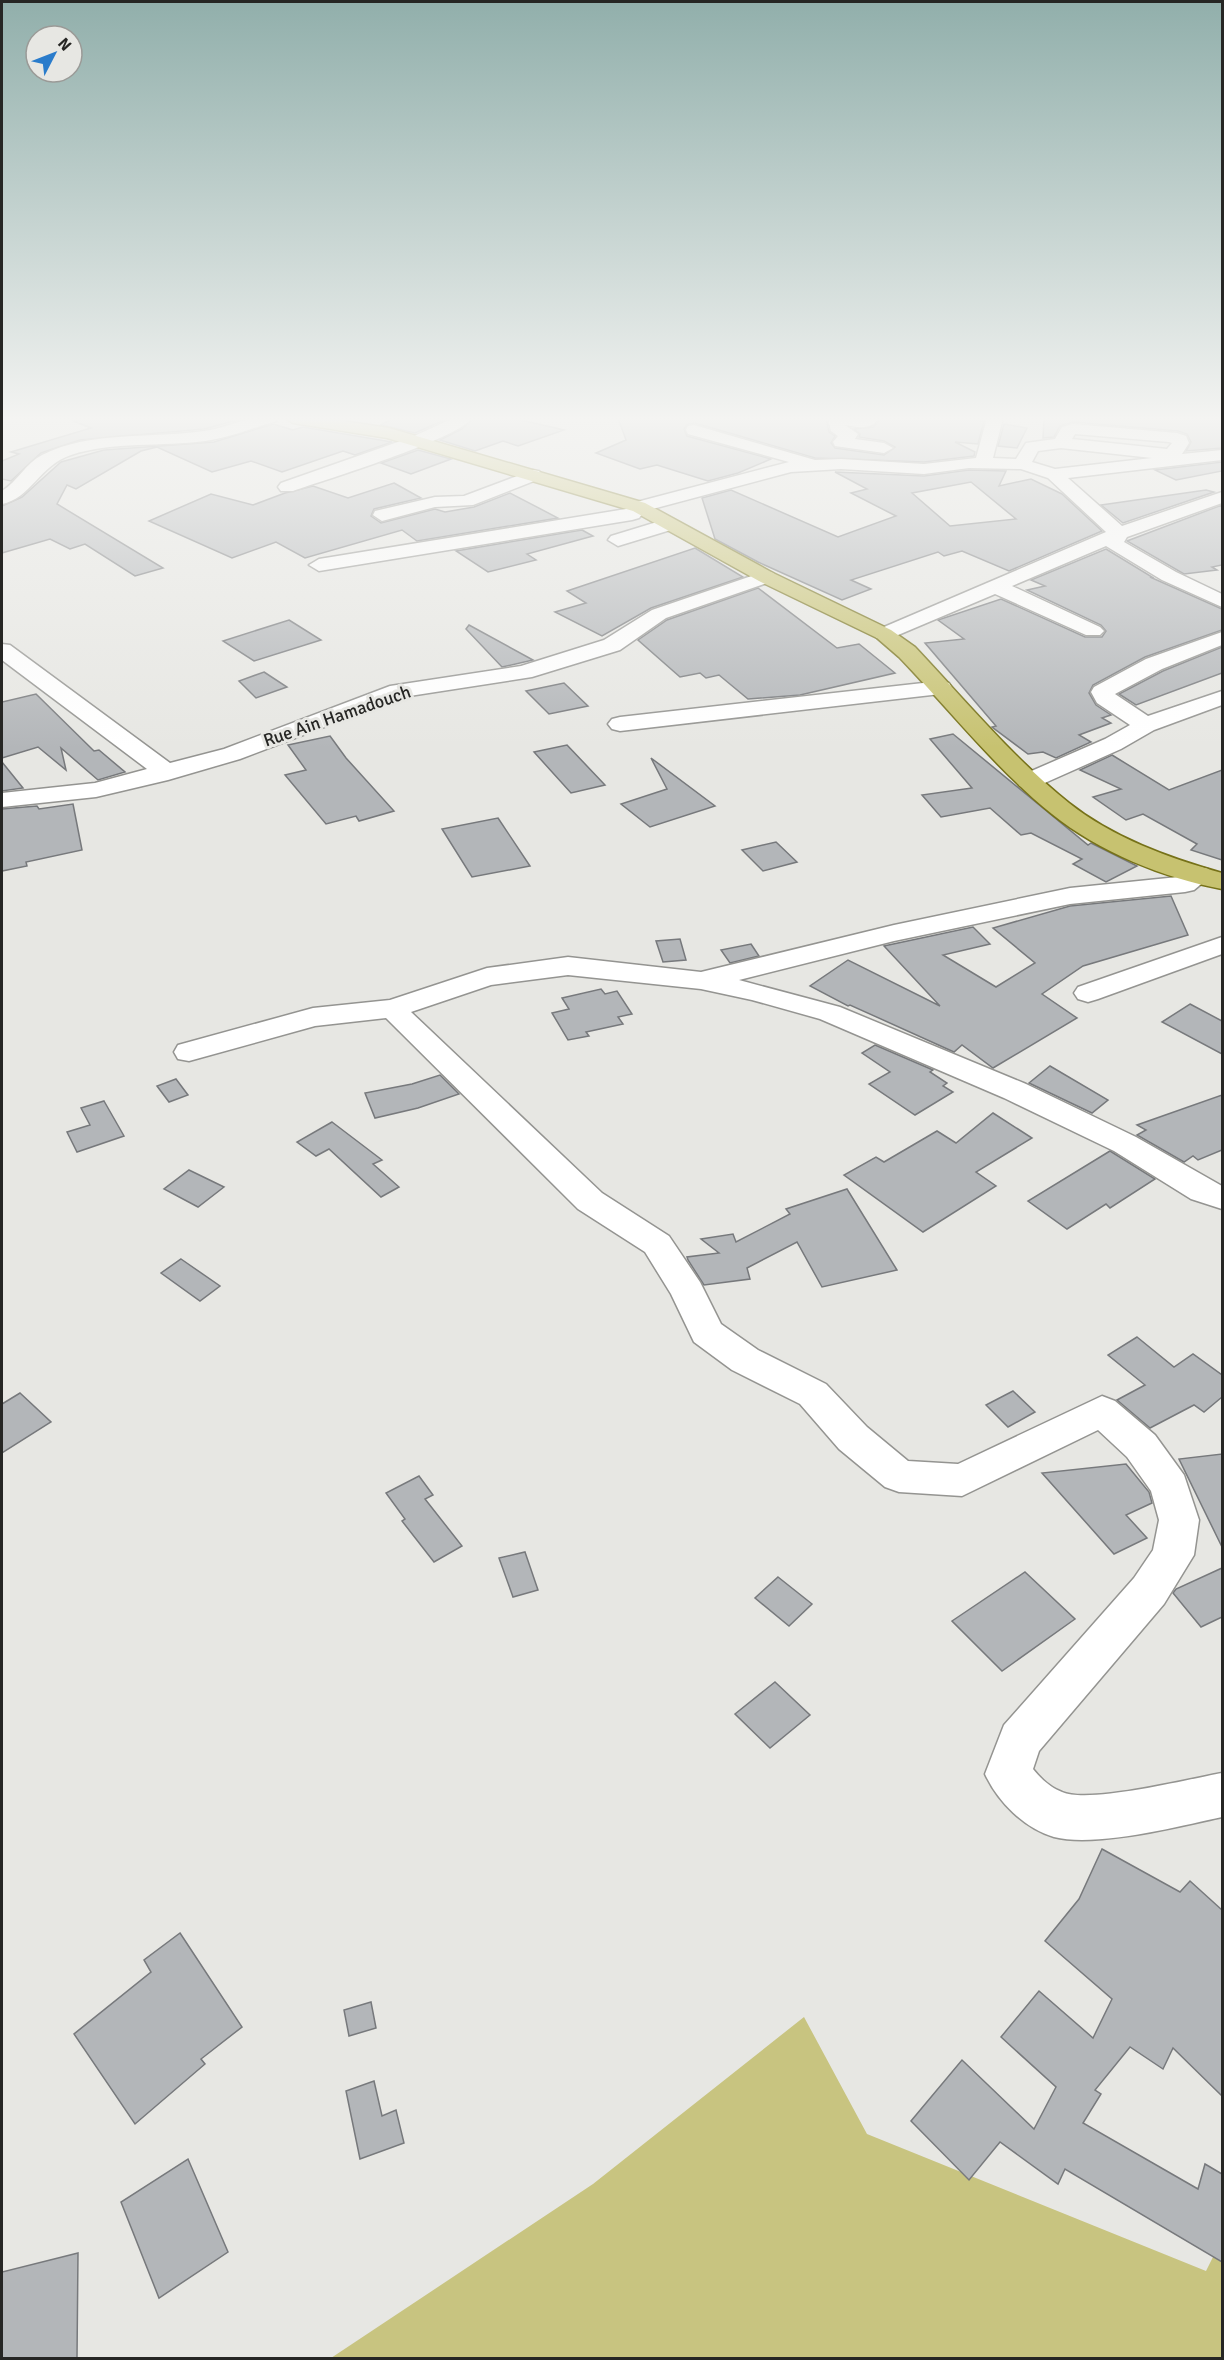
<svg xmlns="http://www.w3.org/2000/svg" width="1224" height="2360" font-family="Signika,sans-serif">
  <rect width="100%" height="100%" fill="#e7e7e3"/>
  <!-- green -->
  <polygon fill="#c8c480" points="804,2017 867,2134 1206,2271 1222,2239 1222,2358 331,2358 593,2184"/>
  <!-- building -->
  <g fill="#b3b6b9" stroke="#77797c" stroke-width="1.5" fill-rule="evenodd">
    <polygon points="73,418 245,418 204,429 80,440 41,453 11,481 2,479 2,461 19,454 11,452 91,428 73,421"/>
    <polygon points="393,418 449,418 415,433 381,425"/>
    <polygon points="474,418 512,418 564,430 518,446 503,441 475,451 440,440 462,429"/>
    <polygon points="618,418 826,418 829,432 835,436 831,443 835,448 884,455 895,447 884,441 859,437 860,434 854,429 873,427 881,418 959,418 984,421 978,444 955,442 975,452 974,456 924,462 815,458 695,423 688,424 684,429 687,436 771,459 738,473 708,481 657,465 640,469 596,453 626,440"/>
    <polygon points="1044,418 1222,419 1222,448 1186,451 1191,442 1187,434 1178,431 1073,422 1060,426 1054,437 1043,438"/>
    <polygon points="273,424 293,430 303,427 392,442 355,455 343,451 282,472 251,461 212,472 157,447 141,451 76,489 67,485 57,504 163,568 135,576 85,544 70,549 50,539 2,553 2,506 22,497 61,462 104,450 214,442"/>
    <polygon points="1004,424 1027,428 1017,448 998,446"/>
    <polygon points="418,450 451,459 411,474 381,463"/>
    <polygon points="1222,462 1222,471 1176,480 1155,470"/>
    <path d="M969,470L1006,471L999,486L1031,479L1062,494L1102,531L1009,571L962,551L944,556L938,552L851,580L871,589L842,600L758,562L715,539L702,498L731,490L838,537L896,516L851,493L867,489L835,472L924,476ZM971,482L1016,519L950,526L912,493Z"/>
    <polygon points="394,483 421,498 374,509 371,516 381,523 435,509 445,512 474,507 510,493 558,518 417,541 402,530 305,558 276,542 232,558 149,521 211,494 253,505 285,493 313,486 348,498"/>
    <polygon points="1206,490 1214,492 1123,523 1101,505"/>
    <polygon points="1222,505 1222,565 1212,567 1217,570 1184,574 1127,541"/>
    <polygon points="582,530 593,536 527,554 536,560 488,572 456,551"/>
    <polygon points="695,548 743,577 651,608 602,636 555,612 586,603 567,591"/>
    <polygon points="1106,549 1152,577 1150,577 1222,609 1222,630 1145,657 1093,685 1089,693 1096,705 1111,715 1102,718 1111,723 1079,735 1091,742 1056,758 1043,752 1028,754 992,727 996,726 925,643 964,639 938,620 1001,599 1085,637 1102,637 1106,631 1101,625 1027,590 1045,586 1031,580"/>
    <polygon points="758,588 837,648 859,644 895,673 800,695 748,699 719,675 706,678 700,673 680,677 638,640 667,620"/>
    <polygon points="289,620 321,640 254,661 223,641"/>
    <polygon points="469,625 533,660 502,667 466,629"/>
    <polygon points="1222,647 1222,673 1136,705 1119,694 1163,671"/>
    <polygon points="264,672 287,687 256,698 239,681"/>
    <polygon points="564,683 588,706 549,714 526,691"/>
    <polygon points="36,694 94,751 99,750 125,772 98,780 61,748 66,770 38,747 2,758 2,702"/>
    <polygon points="953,734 1088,845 1091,843 1137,866 1106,882 1073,864 1082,859 1031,833 1021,835 990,808 941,817 922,795 972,788 930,739"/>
    <polygon points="330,736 346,758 394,811 359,821 356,816 326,824 285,775 306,770 288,745"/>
    <polygon points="567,745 605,785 571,793 534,752"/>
    <polygon points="1112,755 1169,790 1222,770 1222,860 1191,850 1197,844 1143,814 1126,820 1093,797 1121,789 1080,770"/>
    <polygon points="651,758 715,806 650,827 621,804 667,789"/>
    <polygon points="2,762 23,788 2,791"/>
    <polygon points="73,804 82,850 26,862 27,866 2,871 2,809 37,806 39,809"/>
    <polygon points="498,818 530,866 472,877 442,829"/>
    <polygon points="776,842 797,862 763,871 742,850"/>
    <polygon points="1171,896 1188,935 1083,966 1042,994 1077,1018 993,1068 962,1045 954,1052 850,1005 848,1006 810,986 848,960 940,1006 884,946 973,927 990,944 943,955 996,987 1035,963 993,928 1070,906"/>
    <polygon points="680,939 686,960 663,962 656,941"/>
    <polygon points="751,944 759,956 730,963 721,950"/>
    <polygon points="601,989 605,994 617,991 632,1014 618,1017 623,1024 586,1032 589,1036 568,1040 552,1013 569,1009 562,998"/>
    <polygon points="1190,1004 1222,1021 1222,1054 1162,1022"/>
    <polygon points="875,1045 933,1070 930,1072 947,1083 943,1086 953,1092 915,1115 869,1084 890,1072 862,1053"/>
    <polygon points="1050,1066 1108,1100 1092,1113 1029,1083"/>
    <polygon points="440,1075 459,1094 418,1108 375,1118 365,1093 412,1084"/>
    <polygon points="176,1079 188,1095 169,1102 157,1086"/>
    <polygon points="1222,1095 1222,1150 1198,1160 1193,1156 1184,1162 1137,1135 1146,1130 1137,1125"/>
    <polygon points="104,1101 124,1136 77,1152 67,1132 90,1125 81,1108"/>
    <polygon points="993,1113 1032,1138 976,1172 996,1186 923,1232 844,1175 876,1157 884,1162 937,1131 956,1143"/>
    <polygon points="332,1122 382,1160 373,1164 399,1187 381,1197 329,1149 316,1156 297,1142"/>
    <polygon points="1110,1151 1155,1179 1110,1208 1106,1204 1067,1229 1028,1201"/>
    <polygon points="189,1170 224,1187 198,1207 164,1189"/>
    <polygon points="847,1189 897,1270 822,1287 797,1242 747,1268 750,1279 704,1285 688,1260 687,1257 719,1253 701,1239 733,1234 736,1242 790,1214 786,1209"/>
    <polygon points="181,1259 220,1286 200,1301 161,1273"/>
    <polygon points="1137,1337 1174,1367 1193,1354 1222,1375 1222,1397 1204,1412 1194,1405 1150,1428 1117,1400 1145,1385 1108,1355"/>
    <polygon points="1013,1391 1035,1412 1008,1427 986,1405"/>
    <polygon points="20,1393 51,1422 2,1453 2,1404"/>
    <polygon points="1222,1454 1222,1547 1179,1459"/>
    <polygon points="1126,1464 1149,1492 1152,1503 1126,1515 1147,1538 1114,1554 1042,1473"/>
    <polygon points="419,1476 433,1495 425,1499 462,1546 434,1562 402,1521 405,1519 386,1493"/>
    <polygon points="525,1552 538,1590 513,1597 499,1558"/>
    <polygon points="1222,1568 1222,1617 1201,1627 1173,1593 1176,1589"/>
    <polygon points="1025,1572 1075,1619 1002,1671 952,1621"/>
    <polygon points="778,1577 812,1604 789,1626 755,1598"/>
    <polygon points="775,1682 810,1715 770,1748 735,1714"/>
    <polygon points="1102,1849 1180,1892 1190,1881 1222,1910 1222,2096 1173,2048 1163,2069 1130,2047 1095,2090 1101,2094 1083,2123 1198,2189 1205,2164 1222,2174 1222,2262 1065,2169 1058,2184 1000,2142 969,2180 911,2121 962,2060 1034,2129 1056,2087 1001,2037 1039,1991 1093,2038 1112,1999 1045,1941 1079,1899"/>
    <polygon points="180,1933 242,2027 201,2059 205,2064 135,2124 74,2034 151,1972 144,1960"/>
    <polygon points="371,2002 376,2028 349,2036 344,2010"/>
    <polygon points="374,2081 382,2116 396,2110 404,2143 360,2159 346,2091"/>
    <polygon points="188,2159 228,2252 159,2298 121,2202"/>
    <polygon points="78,2253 77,2358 2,2358 2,2272"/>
  </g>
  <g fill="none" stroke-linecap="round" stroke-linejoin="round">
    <!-- minor casing -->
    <g stroke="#949491" stroke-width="3">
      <g id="minor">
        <path d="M253,418H278L276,421C253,428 228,438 205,441C162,447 113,441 71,455C40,465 30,499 2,504V491C17,482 26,463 42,455C92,430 151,439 204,431C220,429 237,422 253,418Z"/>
        <path d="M454,418H472C456,440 327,479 293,491H281L278,487L281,483L412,437Z"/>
        <path d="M828,418H879C870,431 859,427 845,425L858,434L855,439L884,443L893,448L884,453L835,446L833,442L838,436L831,431Z"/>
        <path d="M987,418H1003L993,458L1016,459L1026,443L1055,439L1062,427L1073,424L1177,433L1186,436L1189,443L1182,454L1222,450V460L1068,478L1122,526L1222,492V503L1127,537L1124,542L1176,572L1222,594V607L1162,580L1106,546L1012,586L1100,627L1104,631L1100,635H1086L995,594L891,638H877L873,634L877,630L1106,532L1048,478L1021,469L969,468L924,474L841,469L791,472L645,511L639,518L632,520L319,571L309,565L319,559L626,509L633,503L789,462L688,434L686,430L688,426L694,425L815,460L841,459L924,464L976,458ZM1075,434L1169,442L1172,443L1167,449L1072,439ZM1061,448L1152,458L1055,469L1032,462L1038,451Z"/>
        <polygon points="533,470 539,471 542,475 539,479 473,505 435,507 382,521 373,515 375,511 435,497 464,496"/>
        <polygon points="670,518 679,524 677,528 618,546 608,540 611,536"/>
        <polygon points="766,571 773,573 776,577 773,581 666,618 620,650 532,677 403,697 240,759 168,780 96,797 2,807 2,793 95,783 147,769 2,660 2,644 10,645 170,763 224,749 390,686 521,666 604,640 652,610"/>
        <polygon points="1222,632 1222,645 1162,669 1115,694 1148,716 1222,691 1222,705 1154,730 1121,749 1038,786 1029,788 1020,786 1017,781 1020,776 1105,739 1130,725 1097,703 1091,692 1094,687 1146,659"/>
        <polygon points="941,681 949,683 952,688 949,693 620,731 612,729 608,724 612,719 620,717"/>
        <path d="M1199,867L1208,869L1212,875L1194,890L1185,892L1070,904L894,941L739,980L840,1007L1026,1084L1136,1137L1222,1186V1209L1191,1199L1114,1151L1004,1098L820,1019L752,1000L701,989L568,975L491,985L411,1012L602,1193L669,1236L700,1282L721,1324L758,1350L826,1384L867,1427L908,1461L958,1464L1102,1396L1115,1401L1155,1435L1184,1475L1199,1520L1194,1555L1164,1604L1039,1751L1033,1769C1040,1778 1051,1788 1062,1792C1089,1804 1189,1779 1222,1773V1817C1180,1826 1095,1848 1054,1837C1024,1828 998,1802 985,1774L1004,1725L1134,1578L1153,1550L1159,1520L1151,1491L1127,1457L1098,1430L962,1496L899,1492L885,1487L839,1449L800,1404L732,1370L694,1342L671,1294L645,1252L578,1209L386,1018L315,1026L189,1061L178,1059L174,1052L178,1045L313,1008L390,1000L487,968L568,957L701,972L894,925L1070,888L1178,877Z"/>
        <polygon points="1222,937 1222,954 1098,999 1088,1002 1078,999 1074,993 1078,987"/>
      </g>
    </g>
    <!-- major casing -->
    <g stroke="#767118" stroke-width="3">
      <path id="major" d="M285,418H323L389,428L645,503L773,573L891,630L915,647C965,700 1013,758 1069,803C1113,838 1169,858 1222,873V889C1164,878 1099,852 1052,814C996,769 949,709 899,657L877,638L759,581L633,511L387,438L293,423Z"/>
    </g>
    <!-- minor -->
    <use href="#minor" fill="#fff" fill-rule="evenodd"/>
    <!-- major -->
    <use href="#major" fill="#c7c270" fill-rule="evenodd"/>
  </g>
  <!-- sky -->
  <linearGradient id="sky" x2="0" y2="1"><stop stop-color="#91afab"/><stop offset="0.56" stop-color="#f4f4f2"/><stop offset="1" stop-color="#f4f4f2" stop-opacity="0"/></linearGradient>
  <rect width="1224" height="748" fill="url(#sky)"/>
  <g text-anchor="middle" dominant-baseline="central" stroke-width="6" stroke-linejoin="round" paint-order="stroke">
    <!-- far-street labels -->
    <g font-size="18" fill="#262624" stroke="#e7e7e3">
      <text transform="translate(337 716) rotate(-19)">Rue Ain Hamadouch</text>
    </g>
  </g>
  <!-- border -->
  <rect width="1224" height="2360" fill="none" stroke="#262624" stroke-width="6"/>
  <!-- north arrow -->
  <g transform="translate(54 54) rotate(48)"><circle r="28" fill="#e7e7e3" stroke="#9a9a97" stroke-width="1.5"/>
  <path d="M0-4.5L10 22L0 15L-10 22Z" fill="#2a7ccb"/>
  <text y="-9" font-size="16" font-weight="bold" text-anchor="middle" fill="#262624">N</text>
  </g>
</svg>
